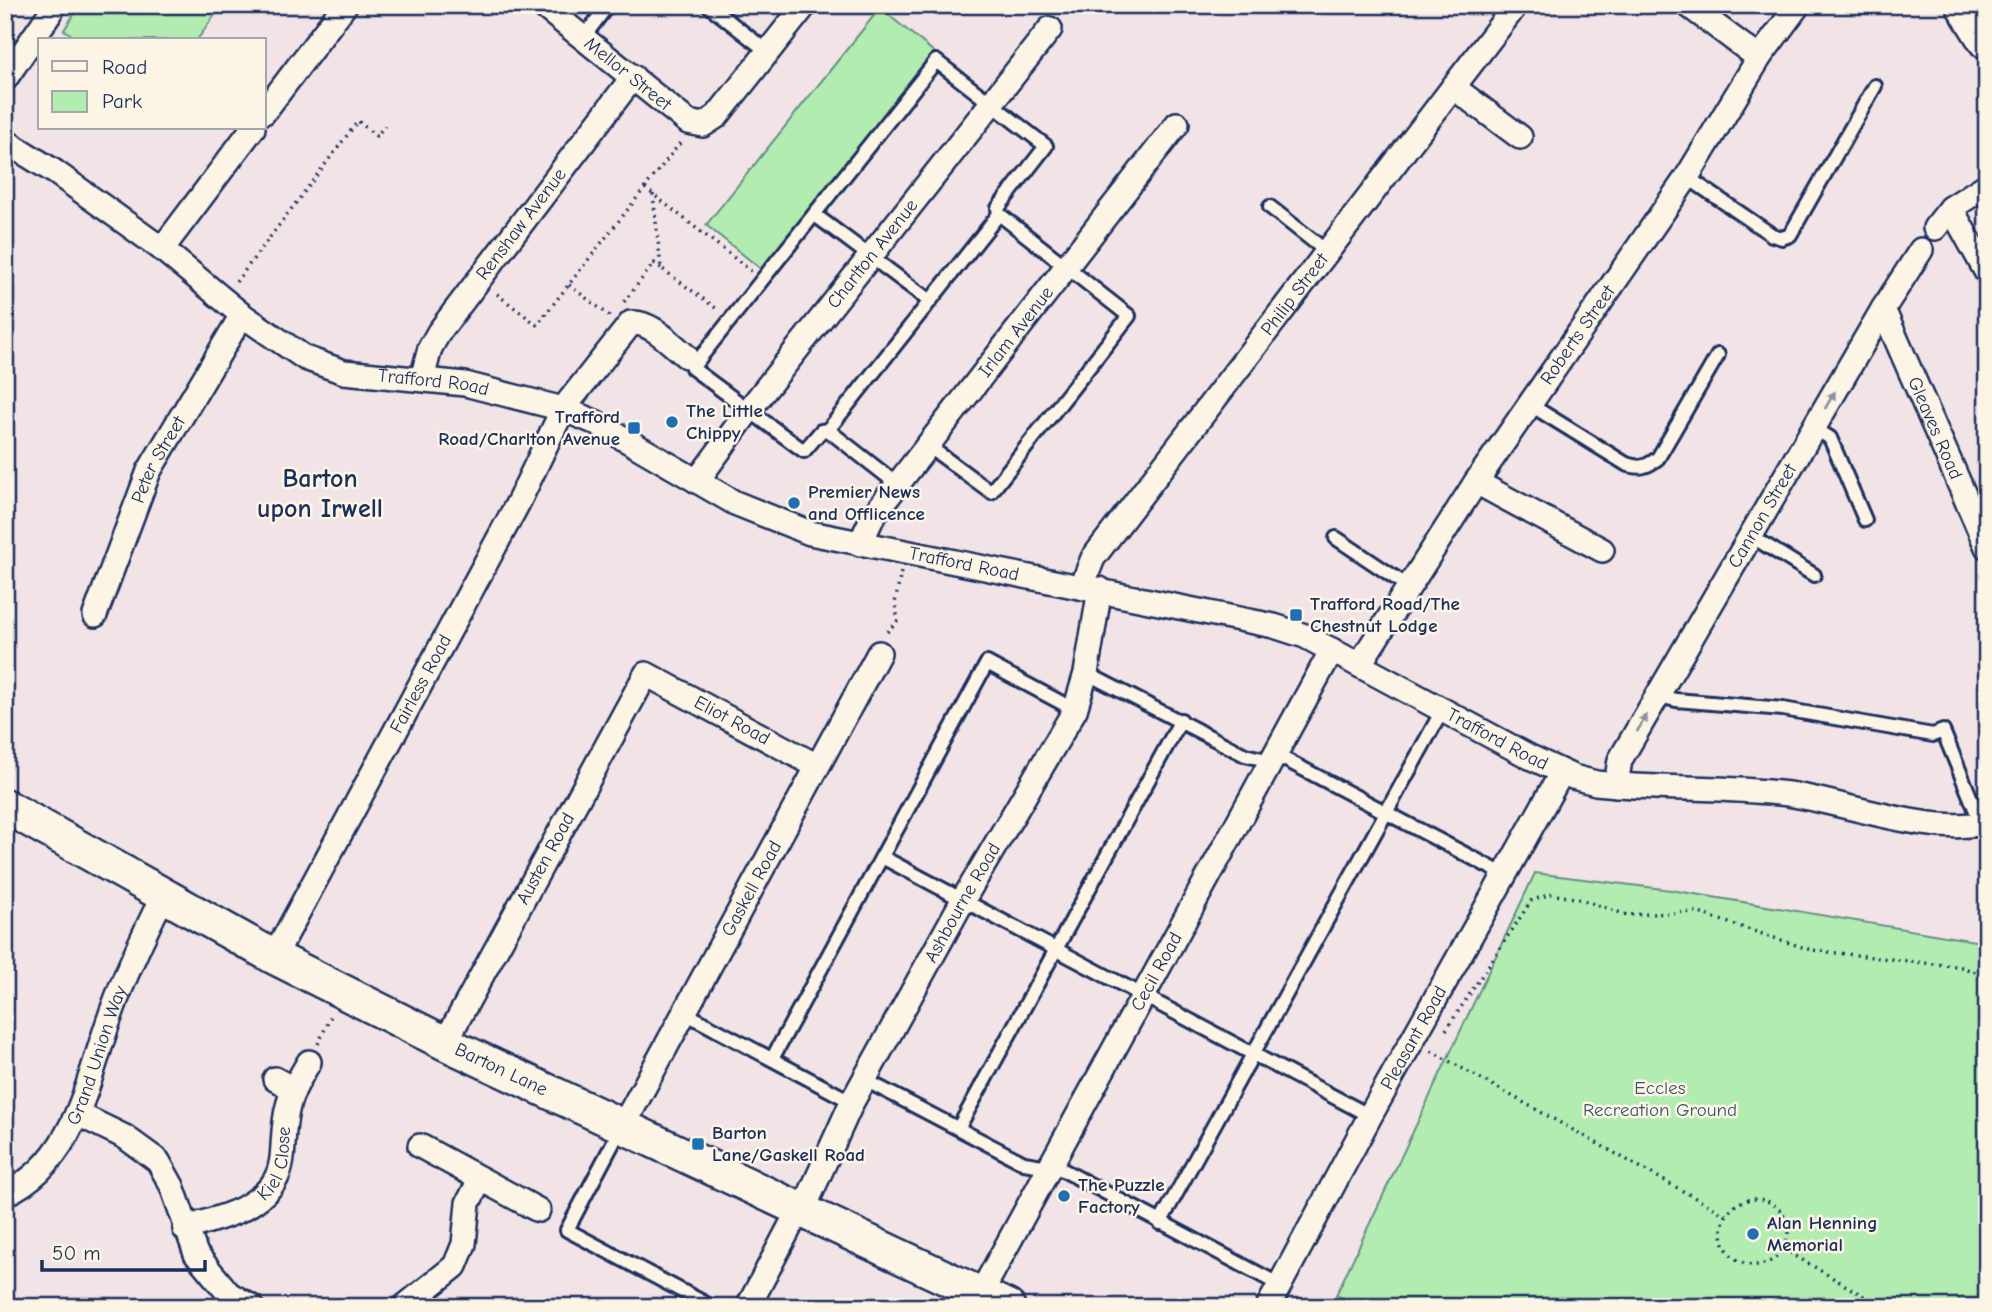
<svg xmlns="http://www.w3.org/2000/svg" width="1992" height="1312" font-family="'Comic Neue',sans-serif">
  <rect width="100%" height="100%" fill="#f2e4e6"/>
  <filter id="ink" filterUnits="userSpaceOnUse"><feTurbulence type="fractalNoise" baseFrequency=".0143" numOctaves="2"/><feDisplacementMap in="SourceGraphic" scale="14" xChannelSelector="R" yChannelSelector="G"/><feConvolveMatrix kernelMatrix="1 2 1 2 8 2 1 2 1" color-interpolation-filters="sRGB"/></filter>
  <g filter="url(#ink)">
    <!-- green -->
    <g fill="#b2ecb0" stroke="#668e87" stroke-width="2">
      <polygon points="80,5 222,5 197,40 80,40 64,30"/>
      <polygon points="880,8 934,52 761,269 706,225"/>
      <polygon points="1535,873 1671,890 1987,943 1987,1307 1365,1307 1336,1295"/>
    </g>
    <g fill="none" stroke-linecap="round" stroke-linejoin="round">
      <!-- service casing -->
      <g stroke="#1b2f5e" stroke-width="18">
        <g id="service">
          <polyline points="708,5 768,52"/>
          <polyline points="583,38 608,5"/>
          <polygon points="936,61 1046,146 998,208 999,214 828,430 821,431 804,451 692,368"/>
          <polyline points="1687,177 1772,235 1782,238 1790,235 1875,86"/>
          <polyline points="1270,207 1326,251"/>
          <polyline points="815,215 930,301"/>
          <path d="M1529,404L1626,464C1640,469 1647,467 1658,458L1718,355"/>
          <polyline points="1814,428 1830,438 1865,520"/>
          <polyline points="828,430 897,484"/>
          <polyline points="927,445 991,492 1129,316 999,214"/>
          <polyline points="1751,536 1814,575"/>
          <polyline points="1336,538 1409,587"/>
          <polyline points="1086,673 1245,755 1271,761 1286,760 1505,875"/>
          <polyline points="1658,696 1676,700 1783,709 1933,735 1943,731 1981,823"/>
          <polyline points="882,857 1370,1116"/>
          <polyline points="685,1013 852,1102"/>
          <polyline points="772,1059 987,663 1075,710"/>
          <polyline points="865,1080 1024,1163 1061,1169 1280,1285"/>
          <polyline points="622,1126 567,1230 712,1307"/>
          <polyline points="959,1127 1181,720"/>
          <polyline points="1160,1223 1442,711"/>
        </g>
      </g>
      <!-- minor casing -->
      <g stroke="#1b2f5e" stroke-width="28">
        <g id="minor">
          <path id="s1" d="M542,5L688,122L703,125L717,116L805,5"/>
          <polyline points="1688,5 1759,58"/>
          <polyline points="5,79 51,12"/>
          <polyline points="1453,87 1520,137"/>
          <polyline points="264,112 345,5"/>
          <path id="s2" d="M5,141L55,172L162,249L242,315L305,358L344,372L465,384L563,409L597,423L735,503L810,533L1274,626L1305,636L1530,757L1573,777L1596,783C1660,790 1724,786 1788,794C1843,802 1935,837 1987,822"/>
          <polyline points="1951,208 1987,273"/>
          <polyline points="1935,228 1951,208 1987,185"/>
          <polyline points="162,249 253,128"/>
          <path id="s3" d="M1883,309L1987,547"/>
          <path id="s4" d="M422,379L430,348L439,332L633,77"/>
          <path id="s5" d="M697,481L749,410L1050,29"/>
          <polyline points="1476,482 1602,550"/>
          <path id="s6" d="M860,544L873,516L1177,124"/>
          <path id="s7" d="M1082,586L1093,558L1516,5"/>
          <path id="s8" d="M95,615L149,471L242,315"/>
          <path id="s9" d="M1359,665L1476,482L1687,177L1759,58L1796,8"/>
          <path id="s10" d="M1616,785L1620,760L1883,309L1921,250"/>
          <path id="s11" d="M274,957L519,501L563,409L631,323C651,321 671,344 686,356"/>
          <path id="s12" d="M445,1043L646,674L817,766"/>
          <polyline points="275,1079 293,1089"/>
          <polyline points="76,1117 86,1118 125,1137 158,1161 172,1186 196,1254 229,1294 252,1307"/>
          <path id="s13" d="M623,1126L879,653"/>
          <polyline points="420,1146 538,1210"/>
          <path id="s14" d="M5,1194C76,1161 87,1080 111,1014C125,974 144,934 163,896"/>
          <path id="s15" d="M185,1229C203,1222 224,1218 242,1209C297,1179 276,1152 288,1106C292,1089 301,1076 309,1062"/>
          <path id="s16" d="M981,1293L1332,650"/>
          <polyline points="404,1307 455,1266 464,1244 468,1203 480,1180"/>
          <path id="s17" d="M748,1307L794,1219L809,1197L852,1102L963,900L1075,710L1086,673L1100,589"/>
          <path id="s18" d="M1268,1307L1370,1116L1562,772"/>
        </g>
      </g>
      <!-- secondary casing -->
      <g stroke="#1b2f5e" stroke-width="38">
        <g id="secondary">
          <path id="s19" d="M5,806L274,957L445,1043L1008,1307"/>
        </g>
      </g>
      <!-- primary casing -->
      <g stroke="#1b2f5e" stroke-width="42">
        <polyline id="primary" points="1965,5 1987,40"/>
      </g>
      <!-- path -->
      <g stroke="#1b2f5e" stroke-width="3.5" stroke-dasharray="2 5" stroke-linecap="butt">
        <polyline points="645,188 751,271"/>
        <polyline points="653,194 661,268 717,309"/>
        <polyline points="236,282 358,121 376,136 385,126"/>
        <polyline points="569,285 610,316"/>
        <polyline points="497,294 537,325 680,143"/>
        <polyline points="624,302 654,263 661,268"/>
        <polyline points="887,632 898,620 895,603 901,572"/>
        <polyline points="1446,1030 1531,901 1550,894 1580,899 1627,915 1696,912 1811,950 1961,967 1987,976"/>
        <polyline points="318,1044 331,1016"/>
        <polyline points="1431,1051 1726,1215"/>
        <circle cx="1755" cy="1232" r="33"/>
        <polyline points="1784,1249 1882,1307"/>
      </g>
      <!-- service -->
      <use href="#service" stroke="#fcf5e5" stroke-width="12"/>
      <!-- minor -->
      <use href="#minor" stroke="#fcf5e5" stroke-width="23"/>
      <!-- secondary -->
      <use href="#secondary" stroke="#fcf5e5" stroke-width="33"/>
      <!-- primary -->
      <use href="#primary" stroke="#fcf5e5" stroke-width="37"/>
    </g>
    <!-- one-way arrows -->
    <defs><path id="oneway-solid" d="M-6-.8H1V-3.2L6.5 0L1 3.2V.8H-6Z" transform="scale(1.75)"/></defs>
    <g fill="#8c92a2">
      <use href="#oneway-solid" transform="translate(1830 400) rotate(-60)"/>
      <use href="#oneway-solid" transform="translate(1642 723) rotate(-60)"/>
    </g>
  </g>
  <!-- markers -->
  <g fill="#1f6fb2" stroke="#fcf5e5" stroke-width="2.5">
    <circle cx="672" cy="422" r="7"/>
    <rect x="627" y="421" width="14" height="14" rx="3.5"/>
    <circle cx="794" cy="503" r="7"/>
    <rect x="1289" y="608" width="14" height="14" rx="3.5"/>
    <rect x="691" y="1137" width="14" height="14" rx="3.5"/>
    <circle cx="1064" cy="1196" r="7"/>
    <circle cx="1753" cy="1234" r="7"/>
  </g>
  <g text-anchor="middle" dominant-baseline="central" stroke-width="5" stroke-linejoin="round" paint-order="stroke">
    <!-- street labels -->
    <g font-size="19" fill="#1b2f5e" stroke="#fcf5e5">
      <text stroke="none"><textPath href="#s1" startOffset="110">Mellor Street</textPath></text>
      <text stroke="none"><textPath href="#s4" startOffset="186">Renshaw Avenue</textPath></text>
      <text stroke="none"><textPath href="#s5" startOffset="287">Charlton Avenue</textPath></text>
      <text stroke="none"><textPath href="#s7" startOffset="362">Philip Street</textPath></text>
      <text stroke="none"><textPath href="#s6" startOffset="264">Irlam Avenue</textPath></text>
      <text stroke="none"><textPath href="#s9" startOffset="396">Roberts Street</textPath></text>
      <text stroke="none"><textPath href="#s2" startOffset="502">Trafford Road</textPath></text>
      <text stroke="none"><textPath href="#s3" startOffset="130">Gleaves Road</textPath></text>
      <text stroke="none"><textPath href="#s8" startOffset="168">Peter Street</textPath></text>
      <text stroke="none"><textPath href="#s10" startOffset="308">Cannon Street</textPath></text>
      <text stroke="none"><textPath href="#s2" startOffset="1069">Trafford Road</textPath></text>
      <text stroke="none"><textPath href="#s11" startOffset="310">Fairless Road</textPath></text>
      <text stroke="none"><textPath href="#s12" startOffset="518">Eliot Road</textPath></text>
      <text stroke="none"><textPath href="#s2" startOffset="1636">Trafford Road</textPath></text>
      <text stroke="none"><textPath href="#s12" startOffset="210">Austen Road</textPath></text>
      <text stroke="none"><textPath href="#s13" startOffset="270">Gaskell Road</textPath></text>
      <text stroke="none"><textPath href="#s17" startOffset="458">Ashbourne Road</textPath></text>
      <text stroke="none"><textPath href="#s16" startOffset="366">Cecil Road</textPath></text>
      <text stroke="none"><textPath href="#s18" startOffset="306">Pleasant Road</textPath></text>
      <text stroke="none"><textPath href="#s14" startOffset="172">Grand Union Way</textPath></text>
      <text stroke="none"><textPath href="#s19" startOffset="562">Barton Lane</textPath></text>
      <text stroke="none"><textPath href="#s15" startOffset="121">Kiel Close</textPath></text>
    </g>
    <!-- poi labels -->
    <g font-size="19" font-weight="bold" fill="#1b2f5e" stroke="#fcf5e5" text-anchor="start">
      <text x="686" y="411">The Little<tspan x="686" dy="22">Chippy</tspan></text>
      <text x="620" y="417" text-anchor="end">Trafford<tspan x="620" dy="22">Road/Charlton Avenue</tspan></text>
      <text x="808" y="492">Premier News<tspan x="808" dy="22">and Offlicence</tspan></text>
      <text x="1310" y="604">Trafford Road/The<tspan x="1310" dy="22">Chestnut Lodge</tspan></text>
      <text x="712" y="1133">Barton<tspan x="712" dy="22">Lane/Gaskell Road</tspan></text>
      <text x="1078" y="1185">The Puzzle<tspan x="1078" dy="22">Factory</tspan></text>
      <text x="1767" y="1223">Alan Henning<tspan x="1767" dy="22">Memorial</tspan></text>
    </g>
    <!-- park labels -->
    <g font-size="19" fill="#39556e" stroke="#fcf5e5">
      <text x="1660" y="1088">Eccles<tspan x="1660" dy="22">Recreation Ground</tspan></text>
    </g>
    <!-- district labels -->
    <g font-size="26" font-weight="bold" fill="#1b2f5e" stroke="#fcf5e5">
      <text x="320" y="479">Barton<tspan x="320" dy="30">upon Irwell</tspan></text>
    </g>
  </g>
  <!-- margin -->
  <rect width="1992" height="1312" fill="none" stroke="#fcf5e5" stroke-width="28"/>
  <rect x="14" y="14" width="1964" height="1284" fill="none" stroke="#1b2f5e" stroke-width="2.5" filter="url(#ink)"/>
  <!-- legend -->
  <rect x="38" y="38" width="228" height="91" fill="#fcf5e5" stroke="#a2a6af" stroke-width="2"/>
  <rect x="52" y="61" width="35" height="10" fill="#fcf5e5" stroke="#a2a6af" stroke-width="2"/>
  <text x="102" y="74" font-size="21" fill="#1b2f5e">Road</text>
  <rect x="52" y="91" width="35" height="21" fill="#b2ecb0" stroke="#a2a6af" stroke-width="2"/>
  <text x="102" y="108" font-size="21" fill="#1b2f5e">Park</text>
  <!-- scale -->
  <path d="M42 1260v10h163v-10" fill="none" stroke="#1b2f5e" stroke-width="3.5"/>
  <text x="52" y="1260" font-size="21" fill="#1b2f5e" stroke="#fcf5e5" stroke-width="5" paint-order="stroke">50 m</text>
</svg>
